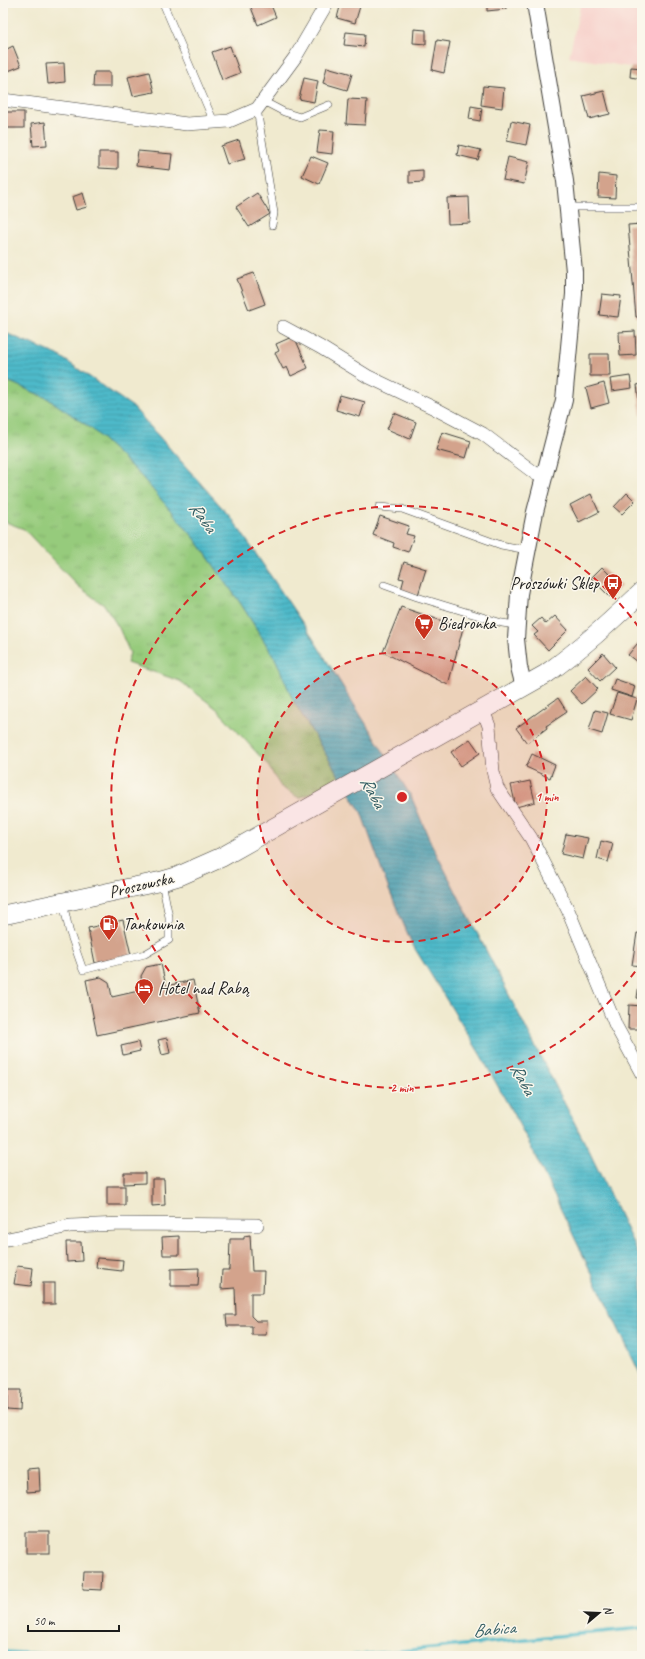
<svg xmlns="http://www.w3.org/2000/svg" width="645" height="1659" font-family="Caveat,sans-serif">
  <defs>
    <pattern id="grass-tufts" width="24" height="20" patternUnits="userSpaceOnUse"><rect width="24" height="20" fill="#96cb7c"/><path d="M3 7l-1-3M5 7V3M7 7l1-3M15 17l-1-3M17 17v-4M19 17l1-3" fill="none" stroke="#81ae6b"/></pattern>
    <pattern id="water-rules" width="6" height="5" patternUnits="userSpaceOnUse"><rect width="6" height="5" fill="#4eb9c9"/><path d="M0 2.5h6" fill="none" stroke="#449eac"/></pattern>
  </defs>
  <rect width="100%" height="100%" fill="#fbf7ec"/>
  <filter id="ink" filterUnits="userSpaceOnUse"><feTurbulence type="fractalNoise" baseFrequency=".025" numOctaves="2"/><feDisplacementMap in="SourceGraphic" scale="8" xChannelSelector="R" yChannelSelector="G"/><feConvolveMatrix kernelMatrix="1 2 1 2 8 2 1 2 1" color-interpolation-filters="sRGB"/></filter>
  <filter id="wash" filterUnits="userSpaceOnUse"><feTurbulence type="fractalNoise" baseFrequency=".012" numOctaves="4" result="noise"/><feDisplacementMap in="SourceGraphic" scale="16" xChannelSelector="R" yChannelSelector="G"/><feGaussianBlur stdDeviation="0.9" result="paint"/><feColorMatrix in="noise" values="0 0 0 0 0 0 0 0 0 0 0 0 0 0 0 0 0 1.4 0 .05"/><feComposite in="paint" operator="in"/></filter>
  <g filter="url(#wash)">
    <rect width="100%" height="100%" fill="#f0eacf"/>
    <!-- built -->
    <polygon fill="#f7d0ca" points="581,3 642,3 642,69 569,57"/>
    <!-- grass -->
    <polygon fill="url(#grass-tufts)" stroke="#59744c" points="3,379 47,398 92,429 141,476 196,540 241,604 276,660 294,702 342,781 299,798 281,787 267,764 217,709 180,681 127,663 130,653 119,628 105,606 78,586 51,558 24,529 3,521"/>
    <!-- water -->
    <polygon fill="url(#water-rules)" stroke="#356a72" points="3,332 58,355 133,407 233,520 312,637 373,735 411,796 430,841 589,1151 642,1262 642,1378 526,1137 480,1054 412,944 389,890 361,812 294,702 276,660 241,604 196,540 141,476 92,429 47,398 3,379"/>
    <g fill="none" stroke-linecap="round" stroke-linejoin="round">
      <!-- stream -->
      <g stroke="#4eb9c9" stroke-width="3.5">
        <polyline points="3,1652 90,1656"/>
        <polyline points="348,1656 642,1628"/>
      </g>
    </g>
    <g id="blocks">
      <!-- building -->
      <g fill="#d3a38c">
        <polygon points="255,3 270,3 276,17 258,25 250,5"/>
        <polygon points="341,3 361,3 355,23 337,18"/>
        <polygon points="487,3 505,3 506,9 487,11"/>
        <polygon points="414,29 426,30 426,44 413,43"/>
        <polygon points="346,32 365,34 364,47 344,45"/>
        <polygon points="437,40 450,42 444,73 432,70"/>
        <polygon points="13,46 21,66 3,73 3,51"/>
        <polygon points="230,46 240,73 222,80 212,52"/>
        <polygon points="64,63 65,82 48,84 46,64"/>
        <polygon points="327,67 352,74 347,90 323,83"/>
        <polygon points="631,67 642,68 642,79 630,77"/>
        <polygon points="94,72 110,72 110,87 93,87"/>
        <polygon points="149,72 154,92 133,96 128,77"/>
        <polygon points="304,78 318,81 314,102 299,99"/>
        <polygon points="483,86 504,88 502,108 481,105"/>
        <polygon points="604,91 610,114 589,119 583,96"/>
        <polygon points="348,99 367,100 365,125 346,124"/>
        <polygon points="471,106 482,108 480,121 469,119"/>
        <rect x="3" y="112" width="21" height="16"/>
        <polygon points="511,121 530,125 526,145 507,141"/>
        <polygon points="45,122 47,145 33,146 31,124"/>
        <polygon points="320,130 334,131 332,154 317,152"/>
        <polygon points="239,140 245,159 227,164 221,146"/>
        <polygon points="459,145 481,150 478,160 457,155"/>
        <polygon points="138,151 172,154 170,170 136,166"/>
        <polygon points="99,152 118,152 118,169 99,168"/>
        <polygon points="311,156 328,163 319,184 302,176"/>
        <polygon points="508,157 529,162 524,184 503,180"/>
        <polygon points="423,170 423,182 409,183 409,171"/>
        <polygon points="599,174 616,176 615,198 598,197"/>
        <polygon points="83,193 87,207 76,210 72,197"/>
        <polygon points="257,193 270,214 249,227 236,207"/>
        <polygon points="469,197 470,223 448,224 447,198"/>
        <polygon points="642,224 642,317 636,317 628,225"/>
        <polygon points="254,273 265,304 249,310 237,279"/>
        <polygon points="602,294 621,296 618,317 599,315"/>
        <polygon points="635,331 636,355 620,356 619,332"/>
        <polygon points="294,336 308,368 291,376 287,367 283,369 275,353 279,351 276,344"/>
        <polygon points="590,354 609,354 610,376 590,376"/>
        <polygon points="630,376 632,388 612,391 610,379"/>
        <polygon points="604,383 609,403 591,408 586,388"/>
        <polygon points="642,384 642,416 641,416 637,385"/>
        <polygon points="340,395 365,402 360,417 336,410"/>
        <polygon points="394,413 416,422 410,439 387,429"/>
        <polygon points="442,432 471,441 466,458 436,450"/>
        <polygon points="627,493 635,501 622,514 614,507"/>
        <polygon points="591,494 599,512 579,522 570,505"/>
        <polygon points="380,516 409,526 406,534 414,536 408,552 393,547 394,543 373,535"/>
        <polygon points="404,562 426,569 418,595 401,590 404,579 399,578"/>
        <polygon points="602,567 621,586 610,597 591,578"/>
        <polygon points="401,607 463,628 448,685 383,652"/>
        <polygon points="555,616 568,630 548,650 534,635 538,632 532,626 541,618 546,624"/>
        <polygon points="642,638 642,666 628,655"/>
        <polygon points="603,653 615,667 600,681 588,668"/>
        <polygon points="586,676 598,689 582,704 570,691"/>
        <polygon points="615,679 635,686 632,697 611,690"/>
        <polygon points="617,693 637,699 631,720 610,714"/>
        <polygon points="558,698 567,712 546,726 547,728 527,743 516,728"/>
        <polygon points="595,710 608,713 602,734 589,730"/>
        <polygon points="470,739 480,753 461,766 451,752"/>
        <polygon points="532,754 555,765 550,778 526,767"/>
        <polygon points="530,781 535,802 516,807 511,785"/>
        <polygon points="566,834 588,838 583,859 561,854"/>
        <polygon points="601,841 613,844 608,862 597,859"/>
        <polygon points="123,920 131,955 95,963 88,928"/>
        <polygon points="637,933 642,934 642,966 632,965"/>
        <polygon points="161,964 166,986 193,980 200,1013 97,1035 86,980 101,977 109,982 112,997 143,990 141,976 146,967"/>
        <polygon points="639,984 642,984 642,999 637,998"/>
        <polygon points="629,1005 642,1006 642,1029 628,1029"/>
        <polygon points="167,1038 170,1053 162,1055 158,1040"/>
        <polygon points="138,1042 140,1051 123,1055 121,1046"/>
        <polygon points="124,1173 145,1173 145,1183 124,1184"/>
        <polygon points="152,1179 164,1179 165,1205 152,1206"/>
        <rect x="107" y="1186" width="18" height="19"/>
        <polygon points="250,1235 252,1271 264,1271 263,1293 251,1293 251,1316 256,1321 267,1321 266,1335 252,1335 252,1326 227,1326 226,1315 236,1315 235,1288 221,1289 222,1270 229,1270 230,1239 244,1239 244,1236"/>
        <polygon points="179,1236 179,1255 163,1255 162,1237"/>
        <polygon points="66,1242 81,1242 82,1261 67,1262"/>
        <polygon points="97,1258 123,1260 122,1271 96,1268"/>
        <polygon points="17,1266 33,1268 31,1286 14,1284"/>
        <polygon points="199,1268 198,1286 171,1286 171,1269"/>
        <rect x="43" y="1283" width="12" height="21"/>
        <polygon points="7,1390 21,1390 20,1411 7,1410"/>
        <polygon points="39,1468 40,1491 27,1492 26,1469"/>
        <rect x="26" y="1532" width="23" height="21"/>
        <polygon points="84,1572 103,1572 102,1590 83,1589"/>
      </g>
    </g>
  </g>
  <g filter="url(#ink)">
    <use href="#blocks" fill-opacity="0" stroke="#3c3b37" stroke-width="1"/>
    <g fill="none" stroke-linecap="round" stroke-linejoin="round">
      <!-- service casing -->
      <g stroke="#3c3b37" stroke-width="8">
        <g id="service">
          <polyline points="163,3 214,122"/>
          <polyline points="263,101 284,112 300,117 329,105"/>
          <polyline points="257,109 274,213 272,225"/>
          <polyline points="568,207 642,207"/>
          <polyline points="379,507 402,509 501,545 527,550"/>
          <polyline points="384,585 417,597 502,623 516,625"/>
          <polyline points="63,902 69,930 83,970 145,954 169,940 169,917 162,882"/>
        </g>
      </g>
      <!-- minor casing -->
      <g stroke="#3c3b37" stroke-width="14">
        <g id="minor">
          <polyline points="3,100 187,124 229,121 257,109 296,56 327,3"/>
          <polyline points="283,327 320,347 367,376 434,408 483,434 536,474 544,477"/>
          <polyline points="483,710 489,726 493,771 497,788 531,838 541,857 568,910 616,1026 642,1074"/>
          <polyline points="3,1240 70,1226 122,1224 257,1225"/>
        </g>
      </g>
      <!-- tertiary casing -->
      <g stroke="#3c3b37" stroke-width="18">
        <polyline id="tertiary" points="524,687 519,667 516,639 519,594 535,512 564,400 574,294 574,271 565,181 535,3"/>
      </g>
      <!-- secondary casing -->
      <g stroke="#3c3b37" stroke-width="20">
        <path id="secondary" d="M3,915L162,881L179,876L222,857L546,674C581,649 611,621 642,592"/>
      </g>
      <!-- service -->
      <use href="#service" stroke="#fff" stroke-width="7"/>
      <!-- minor -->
      <use href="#minor" stroke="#fff" stroke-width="13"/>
      <!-- tertiary -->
      <use href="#tertiary" stroke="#fff" stroke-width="16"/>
      <!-- secondary -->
      <use href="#secondary" stroke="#fff" stroke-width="19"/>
    </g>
  </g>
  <!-- distance rings -->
  <circle cx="402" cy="797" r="145" fill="#d62828" fill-opacity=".12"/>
  <g fill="none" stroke="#d62828" stroke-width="2" stroke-dasharray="7 5">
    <circle cx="402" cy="797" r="145"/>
    <path d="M642 962A291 291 0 1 1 642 632"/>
  </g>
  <!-- icons -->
  <defs>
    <g id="bus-pin" transform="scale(1)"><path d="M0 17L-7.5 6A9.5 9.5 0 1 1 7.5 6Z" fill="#c8321e" stroke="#fbf7ec"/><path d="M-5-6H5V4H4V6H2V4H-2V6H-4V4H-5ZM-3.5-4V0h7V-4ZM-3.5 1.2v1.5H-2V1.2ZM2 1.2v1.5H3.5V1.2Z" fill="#fff"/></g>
    <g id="supermarket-pin" transform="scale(1)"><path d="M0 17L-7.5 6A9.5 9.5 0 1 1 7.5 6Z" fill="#c8321e" stroke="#fbf7ec"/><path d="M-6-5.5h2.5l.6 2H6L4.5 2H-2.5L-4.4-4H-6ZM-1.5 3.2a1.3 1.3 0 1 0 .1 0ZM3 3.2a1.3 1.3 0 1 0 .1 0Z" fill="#fff"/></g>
    <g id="fuel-pin" transform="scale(1)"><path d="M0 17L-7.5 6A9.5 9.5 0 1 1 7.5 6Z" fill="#c8321e" stroke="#fbf7ec"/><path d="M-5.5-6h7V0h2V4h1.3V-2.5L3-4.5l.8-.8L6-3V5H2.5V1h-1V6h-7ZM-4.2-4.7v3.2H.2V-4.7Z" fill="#fff"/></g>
    <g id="hotel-pin" transform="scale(1)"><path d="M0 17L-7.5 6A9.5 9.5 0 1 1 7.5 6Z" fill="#c8321e" stroke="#fbf7ec"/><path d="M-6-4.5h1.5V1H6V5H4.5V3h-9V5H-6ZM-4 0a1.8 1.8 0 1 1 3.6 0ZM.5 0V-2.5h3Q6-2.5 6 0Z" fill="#fff"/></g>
  </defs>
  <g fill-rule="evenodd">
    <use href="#bus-pin" x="613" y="583"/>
    <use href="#supermarket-pin" x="424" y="623"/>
    <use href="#fuel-pin" x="109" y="924"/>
    <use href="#hotel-pin" x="144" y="988"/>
  </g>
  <g text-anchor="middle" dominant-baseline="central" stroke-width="3" stroke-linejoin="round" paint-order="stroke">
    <!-- poi labels -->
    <g font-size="17" fill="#1c1c1c" stroke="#fbf7ec" text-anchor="start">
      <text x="599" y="583" text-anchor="end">Proszówki Sklep</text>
      <text x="438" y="623">Biedronka</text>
      <text x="123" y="924">Tankownia</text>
      <text x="158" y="988">Hotel nad Rabą</text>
    </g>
    <!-- street labels -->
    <g font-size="17" fill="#1c1c1c" stroke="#fbf7ec">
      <text transform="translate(141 885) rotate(-13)">Proszowska</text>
    </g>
    <!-- water labels -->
    <g font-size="18" font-style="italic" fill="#305b61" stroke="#fbf7ec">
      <text transform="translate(203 517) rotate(54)">Raba</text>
      <text transform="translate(373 792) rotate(61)">Raba</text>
      <text transform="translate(523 1079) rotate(61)">Raba</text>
      <text transform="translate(494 1629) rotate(-5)">Babica</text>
    </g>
  </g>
  <circle cx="402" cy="797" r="6" fill="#d62828" stroke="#fbf7ec" stroke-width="2"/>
  <g font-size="12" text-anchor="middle" font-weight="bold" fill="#d62828" stroke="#fbf7ec" stroke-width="3" stroke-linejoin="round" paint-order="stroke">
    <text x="547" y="801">1 min</text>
    <text x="402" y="1092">2 min</text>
  </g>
  <!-- margin -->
  <rect width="645" height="1659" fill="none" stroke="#fbf7ec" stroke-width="16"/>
  <!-- north arrow -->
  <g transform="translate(599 1613) rotate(71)" stroke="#fbf7ec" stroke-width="3" paint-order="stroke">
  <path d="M0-3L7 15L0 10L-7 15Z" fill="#1c1c1c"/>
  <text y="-6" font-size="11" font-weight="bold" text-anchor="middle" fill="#1c1c1c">N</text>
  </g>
  <!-- scale -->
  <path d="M28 1625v6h91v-6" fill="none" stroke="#1c1c1c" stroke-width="2"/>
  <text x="34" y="1625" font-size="12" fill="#1c1c1c" stroke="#fbf7ec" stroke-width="3" paint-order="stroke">50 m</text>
</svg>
